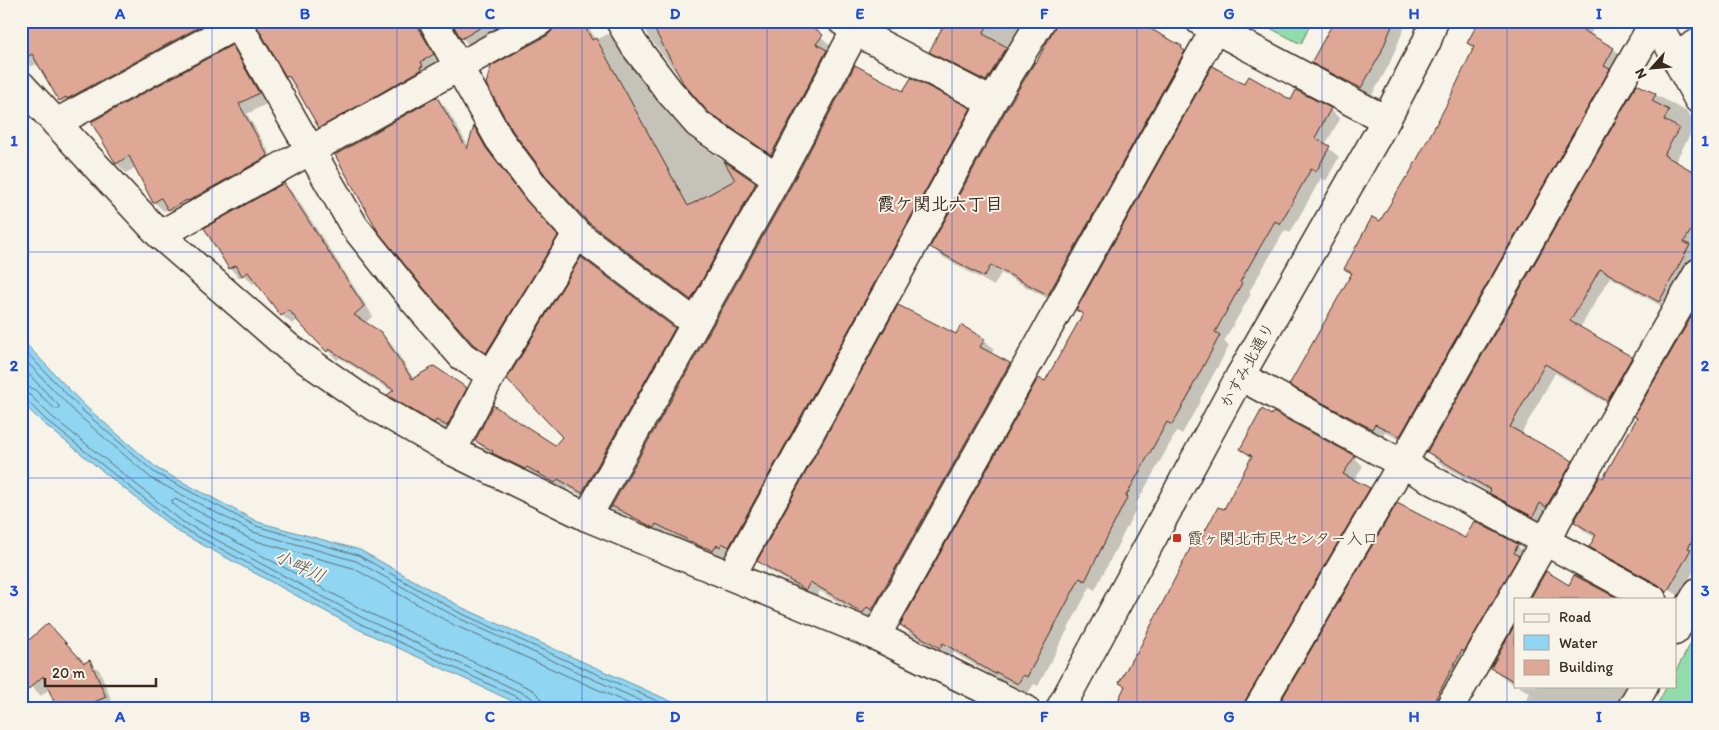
<svg xmlns="http://www.w3.org/2000/svg" width="1719" height="730" font-family="Itim,'Klee One',sans-serif">
  <rect width="100%" height="100%" fill="#f7f3e8"/>
  <filter id="ink" filterUnits="userSpaceOnUse"><feTurbulence type="fractalNoise" baseFrequency=".02" numOctaves="2"/><feDisplacementMap in="SourceGraphic" scale="10" xChannelSelector="R" yChannelSelector="G"/><feConvolveMatrix kernelMatrix="1 2 1 2 8 2 1 2 1" color-interpolation-filters="sRGB"/></filter>
  <g filter="url(#ink)">
    <!-- green -->
    <g fill="#92dbab" stroke="#668264">
      <polygon points="1256,21 1312,21 1301,44"/>
      <polygon points="1698,631 1698,709 1655,709 1667,686 1675,686 1675,672"/>
    </g>
    <!-- water -->
    <polygon fill="#90d5f2" stroke="#6e919d" points="21,341 26,344 85,406 158,469 258,522 360,550 463,608 688,709 529,709 358,629 177,531 43,423 21,402"/>
    <!-- shadow -->
    <g fill="#0003">
      <polygon points="21,21 234,21 70,109 60,100 40,65 37,66 36,64 31,67 21,57"/>
      <polygon points="256,21 430,21 442,64 330,136 320,127 296,85 287,77"/>
      <polygon points="452,21 534,21 472,48 462,38"/>
      <polygon points="557,21 585,21 596,40 608,34 618,43 631,66 666,112 689,137 756,184 765,193 701,309 599,232 588,222 548,36 554,30"/>
      <polygon points="640,21 820,21 811,27 831,46 827,51 836,60 781,164 720,122 709,111 682,80 648,36"/>
      <polygon points="947,21 1039,21 996,90 940,61 930,51"/>
      <polygon points="1058,21 1135,21 1181,47 1191,57 1058,304 1001,273 994,286 941,256 932,246 1007,110 1056,30"/>
      <polygon points="1335,21 1407,21 1389,65 1371,97 1323,72 1313,62"/>
      <polygon points="1481,21 1597,21 1590,35 1614,49 1623,58 1410,445 1385,432 1382,438 1300,394 1290,384 1352,275 1345,268 1380,223 1408,180 1448,105 1474,49 1468,43"/>
      <polygon points="232,47 241,56 268,103 247,114 277,166 179,219 169,209 164,211 154,202 136,167 126,173 116,163"/>
      <polygon points="1638,85 1687,112 1697,122 1675,162 1698,176 1698,243 1696,247 1698,248 1698,271 1672,312 1610,277 1580,328 1631,358 1641,368 1617,409 1555,373 1521,434 1572,462 1581,472 1543,525 1500,502 1490,493 1438,462 1428,452"/>
      <polygon points="1244,86 1291,102 1330,109 1340,119 1325,145 1339,157 1326,181 1321,178 1290,233 1285,230 1249,292 1251,294 1224,341 1229,346 1200,399 1201,400 1182,434 1177,431 1135,506 1137,507 1095,590 1090,587 1038,686 1034,684 1028,693 1006,681 1005,683 953,652 950,657 911,635 901,625 1083,316 1077,310"/>
      <polygon points="903,92 970,110 979,119 730,556 727,554 723,560 714,557 666,532 664,536 622,514 620,517 611,509 792,186"/>
      <polygon points="437,99 446,108 469,147 474,128 483,137 496,159 534,211 566,246 496,362 486,355 466,335"/>
      <polygon points="284,184 294,194 373,316 365,323 381,333 391,343 414,379 466,389 476,398 457,434 446,428 444,431 398,404 389,395 393,392 340,358 337,360 298,320 292,324 282,315 257,282 253,284 244,275 239,278 230,268"/>
      <polygon points="1698,307 1698,563 1680,596 1631,569 1629,572 1600,557 1591,547 1596,538 1585,532 1575,522 1604,479"/>
      <polygon points="674,329 684,338 592,502 568,488 565,491 537,475 535,478 503,462 486,451 476,441 555,446"/>
      <polygon points="956,336 984,340 994,349 991,354 1010,364 1019,374 873,622 820,591 816,599 768,570 759,560"/>
      <polygon points="1242,449 1354,457 1363,466 1354,481 1369,489 1379,498 1255,709 1115,709 1126,688 1120,683 1198,547 1224,511 1252,459"/>
      <polygon points="1475,522 1518,546 1527,555 1444,709 1278,709 1465,540"/>
      <polygon points="1515,627 1515,685 1502,677 1492,667"/>
      <polygon points="90,662 100,671 114,707 111,709 60,709 50,688 41,696 21,675 84,664"/>
      <polygon points="1518,686 1642,686 1628,709 1521,709 1530,693"/>
    </g>
    <g fill="none" stroke-linecap="round" stroke-linejoin="round">
      <!-- shore -->
      <g stroke="#5d6e73" stroke-width="1">
        <polyline points="21,347 82,410 155,473 256,526 358,555 460,613 675,709"/>
        <polyline points="21,356 77,414 152,479 253,532 356,561 458,618 659,709"/>
        <polyline points="21,366 59,406 59,409 55,409 34,389 21,385"/>
        <polyline points="21,393 30,395 50,415 183,522 363,618 529,696 535,701 536,709"/>
        <polyline points="21,399 27,401 46,420 180,527 361,624 527,702 529,705 530,709"/>
        <polyline points="544,709 541,698 533,690 367,612 188,516 172,503 172,500 175,499 252,540 353,568 454,625 641,709"/>
      </g>
    </g>
    <!-- building -->
    <g fill="#dfa896" stroke="#3b2a1e">
      <polygon points="21,21 210,21 67,99 66,97 59,101 32,54 21,61"/>
      <polygon points="254,21 417,21 419,29 434,54 421,62 423,66 420,67 421,70 319,128 289,76 286,77"/>
      <polygon points="451,21 492,21 461,39"/>
      <polygon points="556,21 582,21 592,40 596,38 688,206 735,180 724,161 756,183 691,300 588,222 549,180 512,130 486,84 491,66 548,35 553,29"/>
      <polygon points="650,21 806,21 823,35 816,44 827,50 771,155 708,112 683,83"/>
      <polygon points="946,21 990,21 983,34 1007,47 986,81 929,52"/>
      <polygon points="1058,21 1136,21 1182,46 1181,48 1185,51 1048,295 991,265 984,277 930,247 1006,110 1035,62 1036,63"/>
      <polygon points="1334,21 1394,21 1380,55 1361,88 1311,63"/>
      <polygon points="1479,21 1567,21 1614,48 1604,66 1610,69 1400,436 1375,424 1372,429 1289,385 1352,273 1344,269 1372,217 1380,221 1406,177 1407,178 1447,104 1474,47 1467,43"/>
      <polygon points="232,45 259,93 239,104 268,156 188,201 187,200 168,210 161,198 153,203 129,156 116,164 91,122"/>
      <polygon points="855,65 903,91 911,78 971,108 729,547 722,543 720,547 717,545 713,551 705,547 704,548 656,524 654,528 612,506 610,509 791,186"/>
      <polygon points="1212,66 1244,84 1249,76 1291,100 1296,90 1331,108 1315,138 1330,146 1316,172 1311,169 1280,224 1275,221 1240,282 1242,283 1215,332 1220,335 1191,389 1192,390 1172,425 1167,422 1126,496 1128,496 1085,581 1080,578 1027,677 1023,675 1018,684 996,672 995,674 943,643 940,648 900,625 1038,378 1045,381 1083,314 1076,310"/>
      <polygon points="1637,84 1656,94 1652,101 1669,110 1664,120 1679,128 1664,155 1698,174 1698,218 1684,242 1690,245 1659,302 1600,269 1570,321 1632,357 1607,401 1545,364 1510,427 1573,461 1546,507 1540,503 1533,517 1489,493 1491,490 1427,452"/>
      <polygon points="437,97 467,149 474,126 486,148 525,199 558,236 486,353 474,345 465,335 422,286 379,233 335,155"/>
      <polygon points="284,183 364,306 354,315 381,332 412,379 434,366 467,388 447,426 436,420 434,423 387,395 394,390 329,349 327,352 301,325 289,310 281,316 248,272 242,276 236,265 229,269 204,228"/>
      <polygon points="581,257 675,328 582,493 558,479 555,483 527,467 525,469 492,453 493,451 475,441 493,405 555,445 562,437 507,379"/>
      <polygon points="898,305 956,334 961,325 985,339 980,347 1010,363 872,610 867,607 863,613 810,582 806,590 757,561"/>
      <polygon points="1698,305 1698,530 1688,548 1691,549 1666,594 1659,585 1589,547 1596,535 1574,522 1600,476 1603,478 1637,418 1634,416"/>
      <polygon points="1262,409 1271,415 1273,412 1355,456 1343,474 1370,488 1245,701 1242,709 1114,709 1125,686 1119,683 1134,655 1136,655 1193,543 1197,546 1218,507 1224,509 1252,456 1240,449"/>
      <polygon points="1397,503 1465,538 1474,521 1518,544 1514,553 1519,556 1464,652 1462,650 1430,709 1276,709"/>
      <polygon points="1546,571 1569,585 1574,575 1619,599 1530,599"/>
      <polygon points="48,623 84,663 90,660 106,697 78,709 57,709 43,676 21,696 21,647"/>
      <polygon points="1515,624 1515,682 1491,668"/>
    </g>
    <g fill="none" stroke-linecap="round" stroke-linejoin="round">
      <!-- street casing -->
      <g stroke="#3b2a1e" stroke-width="31">
        <g id="street">
          <polyline points="236,21 354,226 410,296 462,356 491,375"/>
          <polyline points="433,21 499,139 537,190 577,234 695,323"/>
          <polyline points="620,21 634,45 669,91 698,124 777,178"/>
          <polyline points="842,21 855,31 992,102"/>
          <polyline points="1200,21 1386,120"/>
          <polyline points="1656,21 1698,99"/>
          <polyline points="1675,57 1698,43"/>
          <polyline points="21,85 160,235 288,347 365,401 452,451 587,517 876,636 1025,709"/>
          <polyline points="56,123 238,24"/>
          <polyline points="160,235 540,21"/>
          <polyline points="1240,376 1652,599"/>
          <polyline points="452,451 491,375 577,234"/>
          <polyline points="587,517 777,178 855,31"/>
          <polyline points="731,576 992,102 1041,21"/>
          <polyline points="1675,631 1698,592"/>
          <polyline points="876,636 1215,29"/>
          <polyline points="1258,709 1402,464 1655,21"/>
          <polyline points="1449,709 1698,273"/>
          <polyline points="1631,709 1644,686"/>
        </g>
      </g>
      <!-- secondary casing -->
      <g stroke="#3b2a1e" stroke-width="31">
        <polyline id="secondary" points="1060,709 1240,376 1386,120 1427,41 1434,21"/>
      </g>
      <!-- street -->
      <use href="#street" stroke="#f7f3e8" stroke-width="28"/>
      <!-- secondary -->
      <use href="#secondary" stroke="#f7f3e8" stroke-width="28"/>
    </g>
  </g>
  <!-- grid -->
  <path fill="none" stroke="#1d4ed8" stroke-width="1" stroke-opacity="0.55" d="M212,21V709M397,21V709M582,21V709M767,21V709M952,21V709M1137,21V709M1322,21V709M1507,21V709M21,252H1698M21,478H1698"/>
  <!-- markers -->
  <rect fill="#c8321e" stroke="#f7f3e8" stroke-width="2" x="1172" y="533" width="10" height="10" rx="2.5"/>
  <g text-anchor="middle" dominant-baseline="central" stroke-width="4" stroke-linejoin="round" paint-order="stroke">
    <!-- street labels -->
    <g font-size="16" fill="#3b2a1e" stroke="#f7f3e8">
      <text transform="translate(1247 365) rotate(-61)">かすみ北通り</text>
    </g>
    <!-- poi labels -->
    <g font-size="16" fill="#3b2a1e" stroke="#f7f3e8" text-anchor="start">
      <text x="1187" y="538">霞ヶ関北市民センター入口</text>
    </g>
    <!-- neighbourhood labels -->
    <g font-size="18" font-weight="bold" fill="#3b2a1e" stroke="#f7f3e8">
      <text x="940" y="204">霞ケ関北六丁目</text>
    </g>
    <!-- water labels -->
    <g font-size="18" font-style="italic" fill="#505553" stroke="#f7f3e8">
      <text transform="translate(300 566) rotate(25)">小畔川</text>
    </g>
  </g>
  <!-- margin -->
  <rect width="1719" height="730" fill="none" stroke="#f7f3e8" stroke-width="55"/>
  <!-- legend -->
  <rect x="1514" y="598" width="162" height="90" fill="#f7f3e8" stroke="#aca397"/>
  <rect x="1524" y="614" width="25" height="8" fill="#f7f3e8" stroke="#aca397"/>
  <text x="1559" y="622" font-size="15" fill="#3b2a1e">Road</text>
  <rect x="1524" y="635" width="25" height="15" fill="#90d5f2" stroke="#aca397"/>
  <text x="1559" y="648" font-size="15" fill="#3b2a1e">Water</text>
  <rect x="1524" y="660" width="25" height="15" fill="#dfa896" stroke="#aca397"/>
  <text x="1559" y="672" font-size="15" fill="#3b2a1e">Building</text>
  <!-- north arrow -->
  <g transform="translate(1652 68) rotate(243)" stroke="#f7f3e8" stroke-width="4" paint-order="stroke">
  <path d="M0-4L9 19L0 12L-9 19Z" fill="#3b2a1e"/>
  <text y="-8" font-size="14" font-weight="bold" text-anchor="middle" fill="#3b2a1e">N</text>
  </g>
  <!-- scale -->
  <path d="M45 678v8h111v-8" fill="none" stroke="#3b2a1e" stroke-width="2.5"/>
  <text x="52" y="678" font-size="15" fill="#3b2a1e" stroke="#f7f3e8" stroke-width="4" paint-order="stroke">20 m</text>
  <rect x="28" y="28" width="1664" height="674" fill="none" stroke="#1d4ed8" stroke-width="2"/>
  <g font-size="16" text-anchor="middle" font-weight="bold" fill="#1d4ed8">
    <text x="120" y="19">A</text>
    <text x="305" y="19">B</text>
    <text x="490" y="19">C</text>
    <text x="675" y="19">D</text>
    <text x="860" y="19">E</text>
    <text x="1044" y="19">F</text>
    <text x="1229" y="19">G</text>
    <text x="1414" y="19">H</text>
    <text x="1599" y="19">I</text>
    <text x="14" y="146">1</text>
    <text x="1705" y="146">1</text>
    <text x="14" y="371">2</text>
    <text x="1705" y="371">2</text>
    <text x="14" y="596">3</text>
    <text x="1705" y="596">3</text>
    <text x="120" y="722">A</text>
    <text x="305" y="722">B</text>
    <text x="490" y="722">C</text>
    <text x="675" y="722">D</text>
    <text x="860" y="722">E</text>
    <text x="1044" y="722">F</text>
    <text x="1229" y="722">G</text>
    <text x="1414" y="722">H</text>
    <text x="1599" y="722">I</text>
  </g>
</svg>
